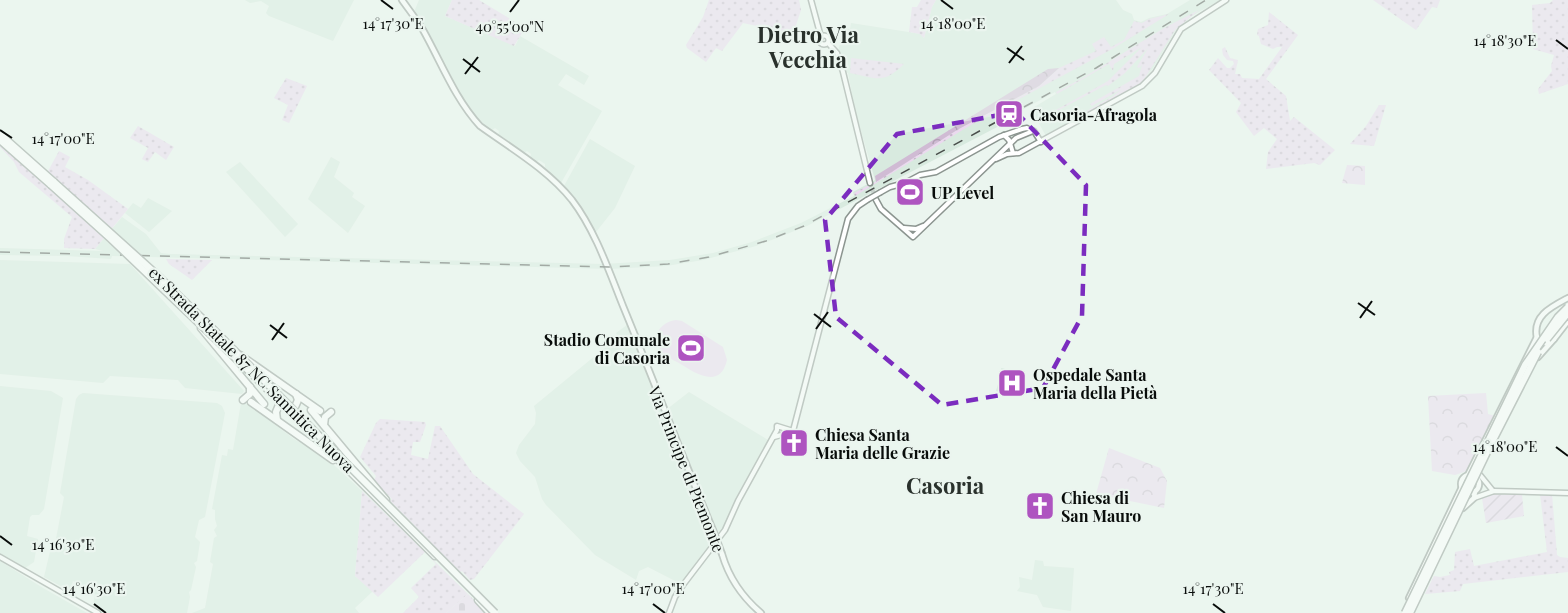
<svg xmlns="http://www.w3.org/2000/svg" width="1568" height="613" font-family="'Playfair Display',serif">
  <defs>
    <pattern id="grass-dots" width="8" height="8" patternUnits="userSpaceOnUse" patternTransform="scale(1.5)"><rect width="8" height="8" fill="#ebd9ef"/><path d="M2 2h.1M6 6h.1" fill="none" stroke="#c8b9cc" stroke-width="1.8" stroke-linecap="round"/></pattern>
    <pattern id="forest-crowns" width="20" height="18" patternUnits="userSpaceOnUse" patternTransform="scale(1.5)"><rect width="20" height="18" fill="#d0bbd4"/><path d="M2 6a3 3 0 1 1 6 0M12 15a3 3 0 1 1 6 0" fill="none" stroke="#b1a0b5"/></pattern>
    <pattern id="cemetery-stones" width="16" height="16" patternUnits="userSpaceOnUse" patternTransform="scale(1.5)"><rect width="16" height="16" fill="#ebd9ef"/><path d="M2 7V4a2 2 0 0 1 4 0v3zM10 15v-3a2 2 0 0 1 4 0v3z" fill="#c8b9cc"/></pattern>
    <pattern id="park-crowns" width="20" height="18" patternUnits="userSpaceOnUse" patternTransform="scale(1.5)"><rect width="20" height="18" fill="#ebd9ef"/><path d="M2 6a3 3 0 1 1 6 0M12 15a3 3 0 1 1 6 0" fill="none" stroke="#c8b9cc"/></pattern>
    <pattern id="garden-furrows" width="10" height="10" patternUnits="userSpaceOnUse" patternTransform="scale(1.5)"><rect width="10" height="10" fill="#ebd9ef"/><path d="M-1 1l2-2M0 10L10 0M9 11l2-2" fill="none" stroke="#c8b9cc"/></pattern>
  </defs>
  <rect width="100%" height="100%" fill="#ebf5ef"/>
  <!-- built -->
  <g fill="#d8eadf">
    <polygon points="245,0 354,0 333,41 269,16 266,13 269,6 261,1 250,3"/>
    <polygon points="419,0 452,0 445,16 515,46 520,36 589,76 584,85 566,74 558,85 602,111 561,183 545,168 545,164 539,160 536,162 530,158 531,154 527,151 524,153 498,136 499,131 495,128 491,131 473,113 462,97 428,33 414,12"/>
    <polygon points="936,0 1116,0 1123,10 1132,14 1134,20 1141,22 1149,18 1167,14 1190,0 1220,0 1192,16 1176,30 1152,70 1138,85 1046,136 1031,109 1056,94 1055,92 1002,121 1003,124 807,226 756,246 703,260 666,266 609,269 112,256 111,259 67,256 0,255 0,248 103,251 95,249 122,217 146,234 161,253 170,254 604,264 670,260 713,253 752,242 801,223 854,196 853,192 875,180 855,110 848,73 845,72 838,51 844,28 850,29 851,23 921,34 924,38 932,7"/>
    <polygon points="590,139 635,166 615,208 596,232 575,198 564,186"/>
    <polygon points="331,157 340,162 334,177 354,193 352,197 365,206 348,233 308,199"/>
    <polygon points="240,162 298,224 285,237 226,172"/>
    <polygon points="148,198 172,211 149,232 125,213 133,203 141,208"/>
    <polygon points="0,260 130,264 244,391 242,394 185,388 178,380 110,376 103,383 0,374"/>
    <polygon points="627,325 662,413 689,392 768,440 720,533 681,584 648,567 639,571 636,580 595,555 546,505 542,499 535,477 520,461 516,453 519,445 535,424 536,413 534,406 618,337 616,333"/>
    <polygon points="1001,368 1026,374 1025,384 1019,397 996,391 1002,371"/>
    <polygon points="0,386 51,391 63,398 44,509 39,515 32,515 30,517 27,536 38,539 34,562 25,568 0,554"/>
    <polygon points="83,393 217,403 222,406 225,413 205,517 199,520 195,537 200,542 197,561 194,563 196,567 191,590 189,592 190,597 187,613 105,613 93,607 95,594 73,581 70,591 44,577 51,547 55,544 64,497 60,493 76,399 79,395"/>
    <polygon points="241,403 248,404 294,439 323,455 362,491 355,576 373,591 355,608 359,613 192,613 205,608 213,564 210,562 214,538 217,536 214,530 217,526 215,519 215,510 212,509 222,455 227,456 228,449 233,450"/>
    <polygon points="1035,560 1043,561 1044,566 1074,568 1071,611 1043,607 1037,595 1017,591 1020,587 1019,577 1032,580"/>
    <polygon points="0,561 43,588 87,613 0,613"/>
  </g>
  <!-- grass -->
  <g fill="url(#grass-dots)">
    <polygon points="452,0 479,0 525,28 514,46 445,16"/>
    <polygon points="709,0 799,0 801,10 793,34 743,23 722,51 716,48 706,62 687,48 686,45 703,17"/>
    <polygon points="921,0 936,0 932,7 924,38 920,34 909,32 912,7 917,7"/>
    <polygon points="1373,0 1440,0 1437,8 1432,7 1416,30"/>
    <polygon points="1553,0 1568,0 1568,84 1539,94 1538,89 1552,71 1551,66 1554,55 1533,49 1532,5 1550,3"/>
    <polygon points="1199,10 1175,30 1143,81 1136,87 1090,112 1087,112 1087,114 1074,121 1074,118 1112,97 1122,89 1092,106 1090,104 1093,102 1139,76 1142,65 1139,68 1137,67 1148,48 1125,73 1108,86 1106,85 1057,111 1056,110 1108,81 1142,47 1114,64 1113,71 1109,64 1057,94 1056,92 1081,79 1164,28"/>
    <polygon points="1269,12 1298,35 1266,79 1286,96 1290,121 1294,117 1335,150 1320,165 1314,163 1266,169 1268,152 1277,139 1264,128 1254,136 1236,112 1241,103 1209,70 1218,58 1227,68 1230,68 1234,64 1233,61 1227,60 1223,55 1222,49 1225,47 1230,58 1238,60 1235,74 1240,74 1242,78 1259,79 1282,47 1277,47 1273,49 1261,44 1259,36 1257,35 1258,29 1268,25"/>
    <polygon points="1169,14 1114,48 969,126 855,196 854,193 877,181 957,130 1039,86 1059,68 1096,51 1092,44 1104,37 1111,47 1124,40 1134,21 1142,23 1149,19"/>
    <path d="M851,58L904,64C883,85 876,78 850,73Z"/>
    <polygon points="286,78 307,86 289,123 282,120 288,105 274,98"/>
    <polygon points="1379,105 1386,105 1374,146 1350,144 1366,126"/>
    <polygon points="138,126 174,147 166,160 155,152 148,162 142,159 148,148 130,138"/>
    <polygon points="0,143 47,173 59,151 70,157 65,167 88,180 128,209 95,249 64,248 64,239 72,217 19,172 14,162 0,147"/>
    <polygon points="166,259 212,260 192,280 169,264"/>
    <polygon points="380,419 425,422 426,425 420,442 413,442 411,455 428,459 435,426 440,426 473,474 524,514 474,579 470,580 462,571 460,572 422,536 423,534 390,501 392,499 374,481 376,476 360,457 376,423"/>
    <polygon points="362,491 468,594 446,613 403,613 419,597 411,588 436,564 425,552 378,597 355,576"/>
    <polygon points="1540,494 1552,494 1557,555 1560,557 1568,558 1568,572 1463,584 1460,591 1425,594 1434,576 1440,577 1450,575 1449,572 1454,570 1455,552 1470,549 1474,566 1547,552"/>
  </g>
  <!-- forest -->
  <polygon fill="url(#forest-crowns)" points="1059,68 1039,86 957,130 876,182 875,176 1048,69"/>
  <!-- cemetery -->
  <polygon fill="url(#cemetery-stones)" points="468,594 487,613 446,613"/>
  <!-- park -->
  <g fill="url(#park-crowns)">
    <polygon points="1347,165 1365,166 1365,185 1342,183"/>
    <polygon points="1486,393 1488,414 1495,416 1467,471 1455,475 1432,471 1428,396"/>
    <polygon points="1109,448 1160,468 1167,481 1164,508 1096,494"/>
  </g>
  <!-- garden -->
  <polygon fill="url(#garden-furrows)" points="1490,494 1522,495 1524,516 1486,523 1482,498"/>
  <!-- pitch -->
  <path fill="#ebd9ef" d="M676,320L682,321L723,347L727,360C720,390 695,373 679,363C673,360 664,356 660,350C650,336 661,322 676,320Z"/>
  <g fill="none" stroke-linecap="round" stroke-linejoin="round">
    <!-- minor-tunnel -->
    <polyline stroke="#c9d2cd" stroke-width="4" stroke-dasharray="4 2" stroke-linecap="butt" points="870,183 875,197"/>
    <!-- minor casing -->
    <g stroke="#8c9590" stroke-width="7">
      <g id="minor">
        <polyline points="811,0 821,37"/>
        <circle cx="824" cy="40" r="4.5"/>
        <polyline points="828,43 837,53 843,72 870,183"/>
        <polyline points="1004,135 1009,140 1013,153"/>
        <polyline points="996,159 1007,154 1019,153 1142,86 1155,73 1181,29 1226,0"/>
        <polyline points="881,192 890,187 905,183 920,175 936,172 999,137 1022,129 1027,128 1034,131 1041,142"/>
        <polyline points="875,198 881,209 913,237 1016,138 1033,131"/>
        <polyline points="904,228 916,229 923,226"/>
        <polyline points="793,431 848,219 858,206 867,200"/>
        <polyline points="774,437 792,432"/>
        <polyline points="1480,475 1493,491"/>
        <polyline points="1474,498 1494,491 1568,493"/>
        <polyline points="0,557 98,613"/>
        <polyline points="669,613 675,597 683,585 725,530 738,501 777,430 777,426 793,431"/>
      </g>
    </g>
    <!-- major casing -->
    <g stroke="#8c9590" stroke-width="8">
      <g id="major">
        <path d="M402,0C409,10 417,20 423,30C441,62 455,99 480,126C512,149 547,169 572,200C595,230 609,271 623,306C654,381 682,456 713,530"/>
        <path d="M1568,298C1551,307 1532,316 1537,338L1545,343L1554,339L1568,321"/>
        <polyline points="1538,357 1554,339"/>
        <circle cx="1470" cy="484" r="9"/>
        <polyline points="1468,475 1537,337"/>
        <polyline points="1463,508 1474,498 1475,491"/>
        <path d="M722,554C729,578 741,596 761,613"/>
        <polyline points="1409,598 1462,487"/>
      </g>
    </g>
    <!-- highway casing -->
    <g stroke="#8c9590" stroke-width="9">
      <g id="highway">
        <polyline points="0,134 54,182"/>
        <polyline points="0,140 51,185"/>
        <polyline points="201,328 264,404"/>
        <polyline points="240,355 320,411"/>
        <polyline points="250,372 435,556"/>
        <polyline points="243,400 250,394 250,387"/>
        <polyline points="251,402 333,460"/>
        <polyline points="295,407 298,400 296,394"/>
        <polyline points="311,410 386,500"/>
        <polyline points="277,420 276,412 279,405"/>
        <polyline points="324,425 325,417 331,412"/>
        <polyline points="478,600 490,613"/>
      </g>
    </g>
    <!-- minor -->
    <use href="#minor" stroke="#fff" stroke-width="4"/>
    <!-- major -->
    <use href="#major" stroke="#fff" stroke-width="4.5"/>
    <!-- highway -->
    <use href="#highway" stroke="#fff" stroke-width="6"/>
    <!-- rail -->
    <polyline stroke="#494e4b" stroke-width="1.5" stroke-dasharray="10 10" stroke-linecap="butt" points="0,252 609,267 668,264 709,257 766,241 804,226 1096,68 1206,0"/>
    <!-- minor-bridge casing -->
    <g stroke="#8c9590" stroke-width="7" stroke-linecap="butt">
      <polyline id="minor-bridge" points="867,200 881,192"/>
    </g>
    <!-- major-bridge casing -->
    <g stroke="#8c9590" stroke-width="8" stroke-linecap="butt">
      <polyline id="major-bridge" points="713,530 722,554"/>
    </g>
    <!-- highway-bridge casing -->
    <g stroke="#8c9590" stroke-width="9" stroke-linecap="butt">
      <g id="highway-bridge">
        <polyline points="54,182 154,272 211,327 495,613"/>
        <polyline points="51,185 111,239 250,372"/>
        <polyline points="1547,339 1568,313"/>
        <polyline points="1405,613 1525,365 1558,317 1568,307"/>
        <polyline points="1410,613 1488,450 1538,352"/>
      </g>
    </g>
    <!-- minor-bridge -->
    <use href="#minor-bridge" stroke="#fff" stroke-width="4"/>
    <!-- major-bridge -->
    <use href="#major-bridge" stroke="#fff" stroke-width="4.5"/>
    <!-- highway-bridge -->
    <use href="#highway-bridge" stroke="#fff" stroke-width="6"/>
  </g>
  <!-- marked area -->
  <path d="M0 0H1568V613H0ZM1016,112L1086,185L1082,316L1043,388L942,405L836,317L825,220L897,134Z" fill="#ebf5ef" fill-opacity=".55" fill-rule="evenodd"/>
  <path fill="none" stroke="#7b2cbf" stroke-width="4.5" stroke-dasharray="12 8" stroke-linejoin="round" d="M1016,112L1086,185L1082,316L1043,388L942,405L836,317L825,220L897,134Z"/>
  <!-- ticks -->
  <path fill="none" stroke="#090d0b" stroke-width="2" d="M381,0L393,9M941,0L953,9M510,12L519,0M1556,40L1568,49M1007,48L1024,60M463,59L480,72M1009,63L1022,46M465,74L478,57M0,130L12,138M1358,303L1375,315M814,314L831,327M1360,318L1372,301M270,325L287,338M816,329L828,312M272,340L284,323M1556,447L1568,456M0,536L12,545M94,604L106,613M653,604L665,613M1213,604L1225,613"/>
  <!-- icons -->
  <defs>
    <g id="station-square" transform="scale(1.5)"><rect x="-9" y="-9" width="18" height="18" rx="4" fill="#ae54c0" stroke="#ebf5ef"/><path d="M-3-6H3Q5-6 5-4V2Q5 4 3 4L4.5 6H3L1.5 4h-3L-3 6H-4.5L-3 4Q-5 4-5 2V-4Q-5-6-3-6ZM-3.5-4v3h7v-3ZM-3.5 1v1.5H-2V1ZM2 1v1.5H3.5V1Z" fill="#fff"/></g>
    <g id="stadium-square" transform="scale(1.5)"><rect x="-9" y="-9" width="18" height="18" rx="4" fill="#ae54c0" stroke="#ebf5ef"/><path d="M0-5a6.5 5 0 1 0 0 10a6.5 5 0 1 0 0-10ZM-3.5-1.8h7v3.6h-7Z" fill="#fff"/></g>
    <g id="hospital-square" transform="scale(1.5)"><rect x="-9" y="-9" width="18" height="18" rx="4" fill="#ae54c0" stroke="#ebf5ef"/><path d="M-5-5h3v3.5h4V-5h3V5h-3V1.5h-4V5h-3Z" fill="#fff"/></g>
    <g id="church-square" transform="scale(1.5)"><rect x="-9" y="-9" width="18" height="18" rx="4" fill="#ae54c0" stroke="#ebf5ef"/><path d="M-1.2-6h2.4v3.5h3.3v2.4h-3.3V6h-2.4V-.1h-3.3v-2.4h3.3Z" fill="#fff"/></g>
  </defs>
  <g fill-rule="evenodd">
    <use href="#station-square" x="1009" y="114"/>
    <use href="#stadium-square" x="910" y="192"/>
    <use href="#stadium-square" x="691" y="348"/>
    <use href="#hospital-square" x="1012" y="383"/>
    <use href="#church-square" x="794" y="443"/>
    <use href="#church-square" x="1040" y="506"/>
  </g>
  <g text-anchor="middle" dominant-baseline="central" stroke-width="4.5" stroke-linejoin="round" paint-order="stroke">
    <!-- poi labels -->
    <g font-size="16" font-weight="bold" fill="#090d0b" stroke="#ebf5ef" text-anchor="start">
      <text x="1030" y="114">Casoria-Afragola</text>
      <text x="931" y="192">UP Level</text>
      <text x="670" y="339" text-anchor="end">Stadio Comunale<tspan x="670" dy="18">di Casoria</tspan></text>
      <text x="1033" y="374">Ospedale Santa<tspan x="1033" dy="18">Maria della Pietà</tspan></text>
      <text x="815" y="434">Chiesa Santa<tspan x="815" dy="18">Maria delle Grazie</tspan></text>
      <text x="1061" y="497">Chiesa di<tspan x="1061" dy="18">San Mauro</tspan></text>
    </g>
    <!-- street labels -->
    <g font-size="16" fill="#090d0b" stroke="#ebf5ef">
      <text transform="translate(252 369) rotate(45)">ex Strada Statale 87 NC Sannitica Nuova</text>
      <text transform="translate(687 469) rotate(68)">Via Principe di Piemonte</text>
    </g>
    <!-- district labels -->
    <g font-size="22" font-weight="bold" fill="#29312c" stroke="#ebf5ef">
      <text x="808" y="34">Dietro Via<tspan x="808" dy="25">Vecchia</tspan></text>
      <text x="945" y="485">Casoria</text>
    </g>
  </g>
  <g font-size="15" text-anchor="middle" fill="#090d0b" stroke="#ebf5ef" stroke-width="4.5" stroke-linejoin="round" paint-order="stroke">
    <text x="953" y="29">14°18'00"E</text>
    <text x="393" y="29">14°17'30"E</text>
    <text x="510" y="32">40°55'00"N</text>
    <text x="1505" y="46">14°18'30"E</text>
    <text x="63" y="144">14°17'00"E</text>
    <text x="1505" y="452">14°18'00"E</text>
    <text x="63" y="550">14°16'30"E</text>
    <text x="94" y="594">14°16'30"E</text>
    <text x="653" y="594">14°17'00"E</text>
    <text x="1213" y="594">14°17'30"E</text>
  </g>
</svg>
